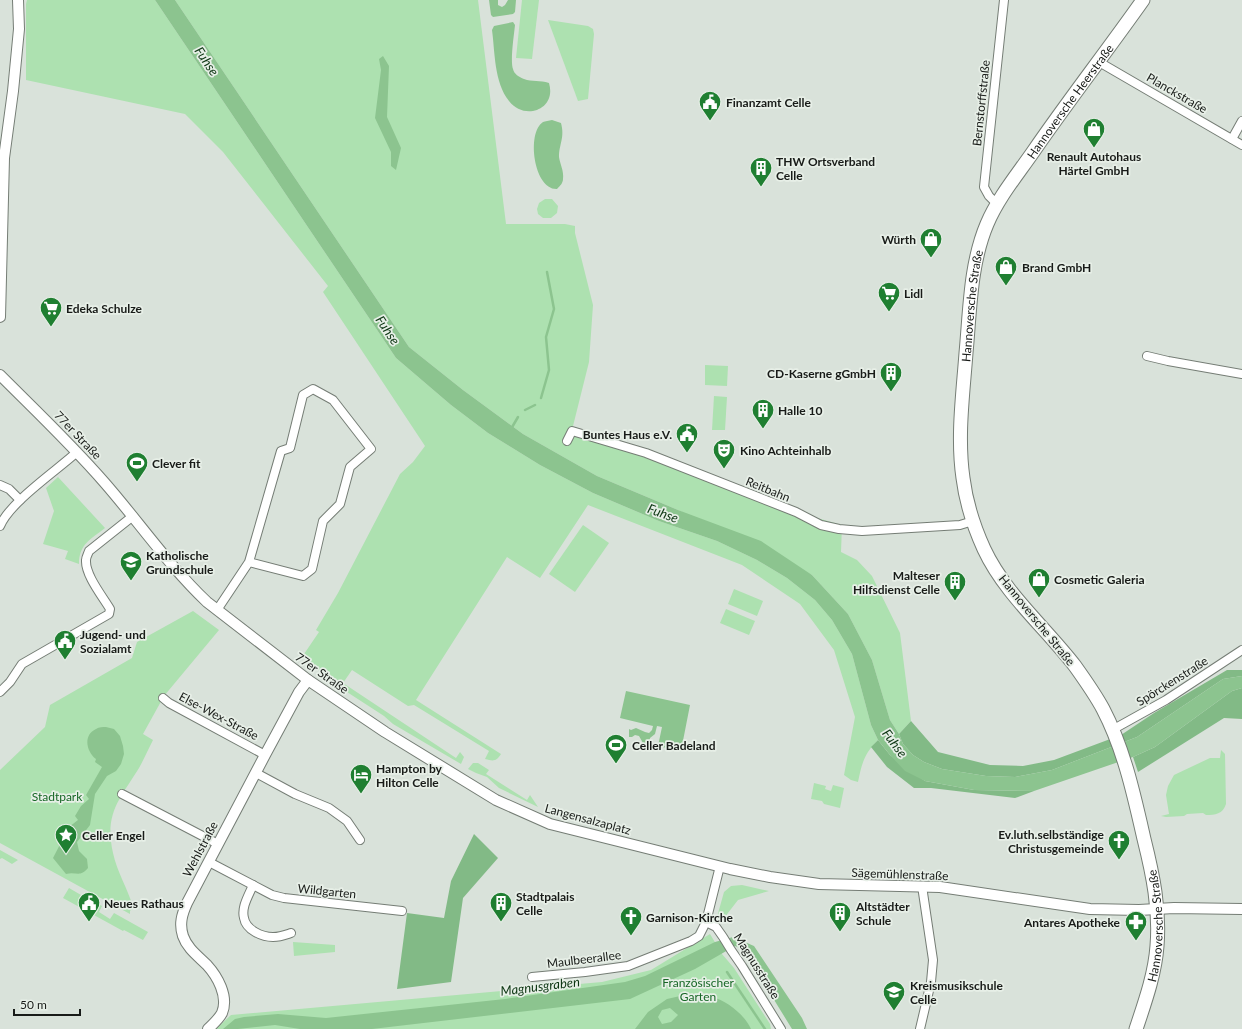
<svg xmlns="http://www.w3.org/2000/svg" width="1242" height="1029" font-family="Lato,sans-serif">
  <rect width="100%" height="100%" fill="#d9e2da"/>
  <!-- green -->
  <g fill="#ade1b0">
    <path d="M27,0H155L396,358L451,405L488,433L540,465L593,493L659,521L717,541L757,560L787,578L815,600L832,620L852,654L871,725L878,740C864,754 862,763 858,782L851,780L844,775L855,717L834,650L800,604L742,565L588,505L540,578L507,557L416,700L501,754C496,762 493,761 485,759L489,751L414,705L408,706L352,670L343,683L456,758L460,752L464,757L461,764L393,724L384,716L330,681V679L302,657L319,632L316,630L338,593L400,474L413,462L425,446L323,292L328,286L223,152L185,114L26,80V4Z"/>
    <polygon points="175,0 478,0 506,224 565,224 575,226 575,233 593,305 589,362 572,430 668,461 796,512 842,525 841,552 857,560 872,576 900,633 911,721 899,734 890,720 872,660 848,614 812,575 678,510 597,476 523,434 463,390 409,347"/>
    <polygon points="522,0 539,0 532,59 516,58"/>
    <polygon points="548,20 588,26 593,29 594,34 588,99 578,101"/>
    <polygon points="545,199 552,199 558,206 557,213 551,218 543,218 538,214 537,209 539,203"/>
    <polygon points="705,365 728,366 727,386 705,385"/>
    <polygon points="714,396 727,397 725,430 712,430"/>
    <path d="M58,477L105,528C91,539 79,544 79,564L65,559L68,551L43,544L54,511L46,488Z"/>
    <polygon points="583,525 609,543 575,592 549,574"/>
    <polygon points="734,589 763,601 757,616 728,604"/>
    <polygon points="726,609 755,621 749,635 720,623"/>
    <path d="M193,611L219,630L164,696L143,734L153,740C148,750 144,759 139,768C120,799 104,813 113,853C117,872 128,889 133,907L130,911V914L0,843V770L45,727L50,705L132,658L137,642Z"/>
    <path d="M1221,750L1225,754L1226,804C1223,814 1215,815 1206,815L1203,813L1187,814L1184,816L1166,817L1161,816L1169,814L1166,795L1168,786L1174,775L1210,758H1220Z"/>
    <polygon points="473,763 478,763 489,770 486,774 527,800 530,795 538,807 499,788 487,777 476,773 468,769"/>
    <polygon points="814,783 826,786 825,789 831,791 833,785 844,788 840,808 824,804 822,801 811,799"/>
    <polygon points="0,850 18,860 12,864 2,858 0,859"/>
    <polygon points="742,885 769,891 738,900 721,922 718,920 717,917 724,892 731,886"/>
    <polygon points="69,888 81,895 78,901 86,905 89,899 102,906 99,912 110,919 114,913 148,932 143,940 124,930 123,931 63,898"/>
    <polygon points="710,934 722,954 734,968 770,1024 771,1029 216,1029 231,1015 602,982 651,970"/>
    <polygon points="293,942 335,945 335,952 294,956"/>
  </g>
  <!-- forest -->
  <g fill="#82ba86">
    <polygon points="1227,670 1242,670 1242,676 1223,679 1137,737 1052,770 1015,777 986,776 942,769 924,762 913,755 903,744 899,734 911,721 938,752 990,765 1023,766 1054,760 1121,735 1154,713"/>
    <polygon points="1242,688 1242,719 1224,718 1138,772 1133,757 1155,747 1232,691"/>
    <polygon points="878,740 890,755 925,781 974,790 1034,791 1015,798 931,788 914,788 887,767 871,747"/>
    <polygon points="474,834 498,858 463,898 451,982 397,989 407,913 444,918 451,881"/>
  </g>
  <!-- water -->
  <g fill="#8cc48f" fill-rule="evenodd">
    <polygon points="155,0 175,0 409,347 463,390 523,434 597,476 678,510 761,541 812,575 848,614 872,660 890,720 899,734 903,744 913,755 924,762 942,769 986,776 1015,777 1052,770 1137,737 1223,679 1242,676 1242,688 1232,691 1155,747 1133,757 1034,791 974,790 925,781 905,771 890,755 878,740 871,725 852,654 832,620 815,600 787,578 757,560 717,541 659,521 593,493 540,465 488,433 451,405 396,358"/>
    <polygon points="489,0 498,0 498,5 502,7 505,5 508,0 516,0 515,12 513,14 493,17 491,15"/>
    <path d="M513,22L515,25C514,35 510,61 513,69C514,74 519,77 524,79C532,82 540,80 549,83C557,110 524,121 509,101C494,82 495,52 492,30L494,26Z"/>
    <polygon points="383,56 389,66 387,117 401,148 396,170 391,166 391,152 375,118 381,70 379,59"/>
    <path d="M552,120L561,123C565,138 559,144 559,157C560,164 564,171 563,179C563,183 560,186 557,189C534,190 526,133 543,122C545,121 549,121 552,120Z"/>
    <polygon points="626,691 690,705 681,751 658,746 662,727 657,726 655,734 650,738 649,743 645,744 643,743 639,736 635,735 632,737 629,737 629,729 631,730 636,728 645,732 649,733 652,730 653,726 620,718"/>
    <path d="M106,727L114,729L120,736L123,746L124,754L121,764L116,771L107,776L95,794L90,825L77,842L79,851L87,859L88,868C80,878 76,871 66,874L53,858L69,827L78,820L75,816L81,806L89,799L86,795L102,767L95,762L96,759C86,751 83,735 96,729C99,727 103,727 106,727Z"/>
    <polygon points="733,937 754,946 802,1018 807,1029 792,1029 749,959 742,949 735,946 695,969 630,999 372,1029 300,1029 275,1025 238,1029 223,1029 235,1019 244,1017 278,1014 326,1018 505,999 625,982 645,976 715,942"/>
    <path d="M689,994C696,995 705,995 712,997C727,1001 744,1014 751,1029H635L648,1012L667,999ZM670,1008L678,1015L671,1022L662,1024L658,1017L662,1010Z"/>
  </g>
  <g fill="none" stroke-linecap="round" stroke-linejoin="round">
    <!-- stream -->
    <g stroke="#8cc48f" stroke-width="2.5">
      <polyline points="541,398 549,370 546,337 554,309 547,272"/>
      <polyline points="525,410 535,405"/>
      <polyline points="511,429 518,417"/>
      <polyline points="727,972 765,1029"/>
    </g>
    <!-- minor casing -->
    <g stroke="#757d75" stroke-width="10">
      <g id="minor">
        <polyline points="1099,62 1242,145"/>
        <polyline points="1232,139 1242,121"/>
        <polyline points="997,204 989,196 984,187 1004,0"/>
        <polyline points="1147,356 1168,361 1242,374"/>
        <polyline points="567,441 572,431 646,453 796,512 821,525 839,529 862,531 960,525 973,521"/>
        <polyline points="0,485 9,489 20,500"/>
        <path d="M0,526C10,502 56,471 77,452"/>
        <polyline points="217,610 249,562 281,451 290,448 303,395 313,389 333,400 371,449 350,467 340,504 323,521 312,569 303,576 249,562"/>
        <path d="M0,692L10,682L22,664L109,614L110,609C103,597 85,575 86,560C86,557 88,554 89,551L133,516"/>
        <polyline points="163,698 169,703 265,755"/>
        <polyline points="1112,730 1166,700 1242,650"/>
        <polyline points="256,773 295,794 329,808 347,821 360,840"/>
        <polyline points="122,794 218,844"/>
        <polyline points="209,862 272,895 284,898 402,911"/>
        <path d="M253,885C249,895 241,907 244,918C246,930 262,937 273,937C280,937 285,935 291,933"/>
        <polyline points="706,922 716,927 723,937 731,950 742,966 781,1029"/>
        <polyline points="532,977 585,972 628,966 691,941 699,936 706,922 720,866"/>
        <polyline points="920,1029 931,982 933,960 922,886"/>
      </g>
    </g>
    <!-- tertiary casing -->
    <g stroke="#757d75" stroke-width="12">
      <g id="tertiary">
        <polyline points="0,317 4,158 13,91 19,29 18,0"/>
        <path d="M0,375C35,410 71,444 104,482C139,522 169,566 207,602L308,680L385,732L496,800L550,824L730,869L770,877L819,884L940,887L1090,909L1139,910L1174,908L1242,909"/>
        <path d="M208,1029C213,1024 219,1019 222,1013C229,996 217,976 207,965C198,956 187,948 183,936C179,924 182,914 187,903L265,755L299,692L308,680"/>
      </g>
    </g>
    <!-- primary casing -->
    <g stroke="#757d75" stroke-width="15">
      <g id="primary">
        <path id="s1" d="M1136,1029C1145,1002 1155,974 1157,946C1160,909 1153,875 1144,839C1134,795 1124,749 1103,709C1095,694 1085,680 1075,666C1045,627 1005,594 984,549C974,527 966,502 963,478C957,437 963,394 966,353C970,311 970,264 987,224C998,198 1017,175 1033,152C1068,101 1107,51 1143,0"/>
      </g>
    </g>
    <!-- minor -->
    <use href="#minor" stroke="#fff" stroke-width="8"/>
    <!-- tertiary -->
    <use href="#tertiary" stroke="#fff" stroke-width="10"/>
    <!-- primary -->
    <use href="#primary" stroke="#fff" stroke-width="13"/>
  </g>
  <!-- icons -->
  <defs>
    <g id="civic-pin" transform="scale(1.15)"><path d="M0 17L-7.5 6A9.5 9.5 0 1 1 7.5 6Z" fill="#1f7f31" stroke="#e7efe7"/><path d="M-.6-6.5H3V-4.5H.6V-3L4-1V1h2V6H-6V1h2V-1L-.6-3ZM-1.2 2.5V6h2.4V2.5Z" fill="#fff"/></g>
    <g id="shop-pin" transform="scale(1.15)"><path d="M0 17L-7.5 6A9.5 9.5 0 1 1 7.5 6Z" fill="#1f7f31" stroke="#e7efe7"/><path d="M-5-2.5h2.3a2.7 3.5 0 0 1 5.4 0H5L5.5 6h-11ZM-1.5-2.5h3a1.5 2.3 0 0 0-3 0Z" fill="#fff"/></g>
    <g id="building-pin" transform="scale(1.15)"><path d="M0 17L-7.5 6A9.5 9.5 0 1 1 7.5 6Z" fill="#1f7f31" stroke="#e7efe7"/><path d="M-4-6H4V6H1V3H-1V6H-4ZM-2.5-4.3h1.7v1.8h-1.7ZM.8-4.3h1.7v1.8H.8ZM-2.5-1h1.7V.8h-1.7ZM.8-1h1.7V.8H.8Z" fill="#fff"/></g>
    <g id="supermarket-pin" transform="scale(1.15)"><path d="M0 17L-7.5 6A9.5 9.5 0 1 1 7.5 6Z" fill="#1f7f31" stroke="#e7efe7"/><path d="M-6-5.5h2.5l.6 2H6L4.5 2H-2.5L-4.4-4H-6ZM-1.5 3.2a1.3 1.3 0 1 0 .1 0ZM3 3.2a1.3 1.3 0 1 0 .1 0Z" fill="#fff"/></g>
    <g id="theatre-pin" transform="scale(1.15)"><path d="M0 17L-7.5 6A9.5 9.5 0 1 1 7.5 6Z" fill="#1f7f31" stroke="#e7efe7"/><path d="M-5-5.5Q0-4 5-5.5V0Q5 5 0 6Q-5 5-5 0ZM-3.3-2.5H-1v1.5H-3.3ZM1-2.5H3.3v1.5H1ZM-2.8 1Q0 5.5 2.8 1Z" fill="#fff"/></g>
    <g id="stadium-pin" transform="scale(1.15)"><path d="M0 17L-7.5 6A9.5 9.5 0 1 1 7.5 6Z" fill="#1f7f31" stroke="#e7efe7"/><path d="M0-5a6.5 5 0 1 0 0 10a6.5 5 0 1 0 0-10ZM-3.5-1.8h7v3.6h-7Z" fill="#fff"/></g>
    <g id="school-pin" transform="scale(1.15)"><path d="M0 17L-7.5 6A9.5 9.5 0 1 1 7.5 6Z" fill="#1f7f31" stroke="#e7efe7"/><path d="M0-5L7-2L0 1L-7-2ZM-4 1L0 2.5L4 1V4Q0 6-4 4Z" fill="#fff"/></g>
    <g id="hotel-pin" transform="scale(1.15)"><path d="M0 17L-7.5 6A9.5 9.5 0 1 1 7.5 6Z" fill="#1f7f31" stroke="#e7efe7"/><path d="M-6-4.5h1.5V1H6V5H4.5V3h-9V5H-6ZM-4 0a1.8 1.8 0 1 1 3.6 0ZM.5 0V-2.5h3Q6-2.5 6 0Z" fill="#fff"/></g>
    <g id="sight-pin" transform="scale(1.15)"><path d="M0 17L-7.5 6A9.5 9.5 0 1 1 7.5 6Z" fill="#1f7f31" stroke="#e7efe7"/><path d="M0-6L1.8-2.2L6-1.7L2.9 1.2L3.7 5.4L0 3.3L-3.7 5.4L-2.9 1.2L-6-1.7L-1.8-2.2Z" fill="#fff"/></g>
    <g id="church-pin" transform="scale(1.15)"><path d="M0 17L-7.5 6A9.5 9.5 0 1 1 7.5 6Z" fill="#1f7f31" stroke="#e7efe7"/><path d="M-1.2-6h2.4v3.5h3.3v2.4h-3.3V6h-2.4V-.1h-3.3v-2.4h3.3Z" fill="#fff"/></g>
    <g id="pharmacy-pin" transform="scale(1.15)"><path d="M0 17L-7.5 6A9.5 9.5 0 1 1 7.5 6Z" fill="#1f7f31" stroke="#e7efe7"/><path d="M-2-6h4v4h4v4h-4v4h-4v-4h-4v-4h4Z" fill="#fff"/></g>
  </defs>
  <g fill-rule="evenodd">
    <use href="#civic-pin" x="710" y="102"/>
    <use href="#shop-pin" x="1094" y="129"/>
    <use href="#building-pin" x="761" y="168"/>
    <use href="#shop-pin" x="931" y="239"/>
    <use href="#shop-pin" x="1006" y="267"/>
    <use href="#supermarket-pin" x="889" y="293"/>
    <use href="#supermarket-pin" x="51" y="308"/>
    <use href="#building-pin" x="891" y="373"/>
    <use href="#building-pin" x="763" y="410"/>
    <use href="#civic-pin" x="687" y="434"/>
    <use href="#theatre-pin" x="724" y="450"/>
    <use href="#stadium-pin" x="137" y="463"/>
    <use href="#school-pin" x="131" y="562"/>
    <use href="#shop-pin" x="1039" y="579"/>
    <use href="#building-pin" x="955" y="582"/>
    <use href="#civic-pin" x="65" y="641"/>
    <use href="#stadium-pin" x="616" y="745"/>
    <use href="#hotel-pin" x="361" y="775"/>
    <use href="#sight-pin" x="66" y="835"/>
    <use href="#church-pin" x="1119" y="841"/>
    <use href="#civic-pin" x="89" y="903"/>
    <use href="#building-pin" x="501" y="903"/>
    <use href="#building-pin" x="840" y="913"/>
    <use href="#church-pin" x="631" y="917"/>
    <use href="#pharmacy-pin" x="1136" y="922"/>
    <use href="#school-pin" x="894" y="992"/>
  </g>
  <g text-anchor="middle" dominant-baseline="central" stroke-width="3.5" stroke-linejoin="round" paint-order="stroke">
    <!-- street labels -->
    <g font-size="12" fill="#181b18" stroke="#e7efe7">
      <text transform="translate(1177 93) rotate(30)">Planckstraße</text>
      <text stroke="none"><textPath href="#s1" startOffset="1010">Hannoversche Heerstraße</textPath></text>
      <text transform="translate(981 103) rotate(-84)">Bernstorffstraße</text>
      <text stroke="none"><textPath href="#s1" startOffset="778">Hannoversche Straße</textPath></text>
      <text transform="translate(78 435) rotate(46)">77er Straße</text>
      <text transform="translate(768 489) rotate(22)">Reitbahn</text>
      <text transform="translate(1037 620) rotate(51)">Hannoversche Straße</text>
      <text transform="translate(322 673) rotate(35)">77er Straße</text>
      <text transform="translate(1172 681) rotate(-32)">Spörckenstraße</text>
      <text transform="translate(219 716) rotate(28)">Else-Wex-Straße</text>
      <text transform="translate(588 819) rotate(15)">Langensalzaplatz</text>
      <text transform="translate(200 849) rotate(-62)">Wehlstraße</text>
      <text transform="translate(900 874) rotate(2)">Sägemühlenstraße</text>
      <text transform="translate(327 891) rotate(6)">Wildgarten</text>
      <text stroke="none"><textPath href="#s1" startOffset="106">Hannoversche Straße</textPath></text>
      <text transform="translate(584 959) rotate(-7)">Maulbeerallee</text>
      <text transform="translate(757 966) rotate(58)">Magnusstraße</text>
    </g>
    <!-- poi labels -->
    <g font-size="12" font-weight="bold" fill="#181b18" stroke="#e7efe7" text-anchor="start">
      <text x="726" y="102">Finanzamt Celle</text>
      <text x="1094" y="156" text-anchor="middle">Renault Autohaus<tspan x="1094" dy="14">Härtel GmbH</tspan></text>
      <text x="776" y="161">THW Ortsverband<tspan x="776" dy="14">Celle</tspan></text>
      <text x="916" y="239" text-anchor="end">Würth</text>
      <text x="1022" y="267">Brand GmbH</text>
      <text x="904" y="293">Lidl</text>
      <text x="66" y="308">Edeka Schulze</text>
      <text x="876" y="373" text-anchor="end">CD-Kaserne gGmbH</text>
      <text x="778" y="410">Halle 10</text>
      <text x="672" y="434" text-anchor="end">Buntes Haus e.V.</text>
      <text x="740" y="450">Kino Achteinhalb</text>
      <text x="152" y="463">Clever fit</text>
      <text x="146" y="555">Katholische<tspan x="146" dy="14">Grundschule</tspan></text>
      <text x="940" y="575" text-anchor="end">Malteser<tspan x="940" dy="14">Hilfsdienst Celle</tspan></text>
      <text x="1054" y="579">Cosmetic Galeria</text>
      <text x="80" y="634">Jugend- und<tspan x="80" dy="14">Sozialamt</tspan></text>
      <text x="632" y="745">Celler Badeland</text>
      <text x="376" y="768">Hampton by<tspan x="376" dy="14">Hilton Celle</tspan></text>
      <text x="1104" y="834" text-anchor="end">Ev.luth.selbständige<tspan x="1104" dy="14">Christusgemeinde</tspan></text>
      <text x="82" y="835">Celler Engel</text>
      <text x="516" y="896">Stadtpalais<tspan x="516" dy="14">Celle</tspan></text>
      <text x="104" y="903">Neues Rathaus</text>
      <text x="856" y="906">Altstädter<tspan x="856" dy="14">Schule</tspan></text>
      <text x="646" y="917">Garnison-Kirche</text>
      <text x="1120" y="922" text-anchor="end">Antares Apotheke</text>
      <text x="910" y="985">Kreismusikschule<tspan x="910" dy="14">Celle</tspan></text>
    </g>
    <!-- park labels -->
    <g font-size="12" fill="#176726" stroke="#e7efe7">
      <text x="57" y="796">Stadtpark</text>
      <text x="698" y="982">Französischer<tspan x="698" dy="14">Garten</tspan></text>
    </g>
    <!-- water labels -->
    <g font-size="13" font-style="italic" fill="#0c3512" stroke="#e7efe7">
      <text transform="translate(207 61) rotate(56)">Fuhse</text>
      <text transform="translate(388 330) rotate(56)">Fuhse</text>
      <text transform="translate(663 513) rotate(20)">Fuhse</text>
      <text transform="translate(895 743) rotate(53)">Fuhse</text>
      <text transform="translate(540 986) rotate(-7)">Magnusgraben</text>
    </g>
  </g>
  <!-- scale -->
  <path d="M14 1009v6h66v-6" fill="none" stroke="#181b18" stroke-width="2"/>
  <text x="20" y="1009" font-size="12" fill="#181b18" stroke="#e7efe7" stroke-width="3" paint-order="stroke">50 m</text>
</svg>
